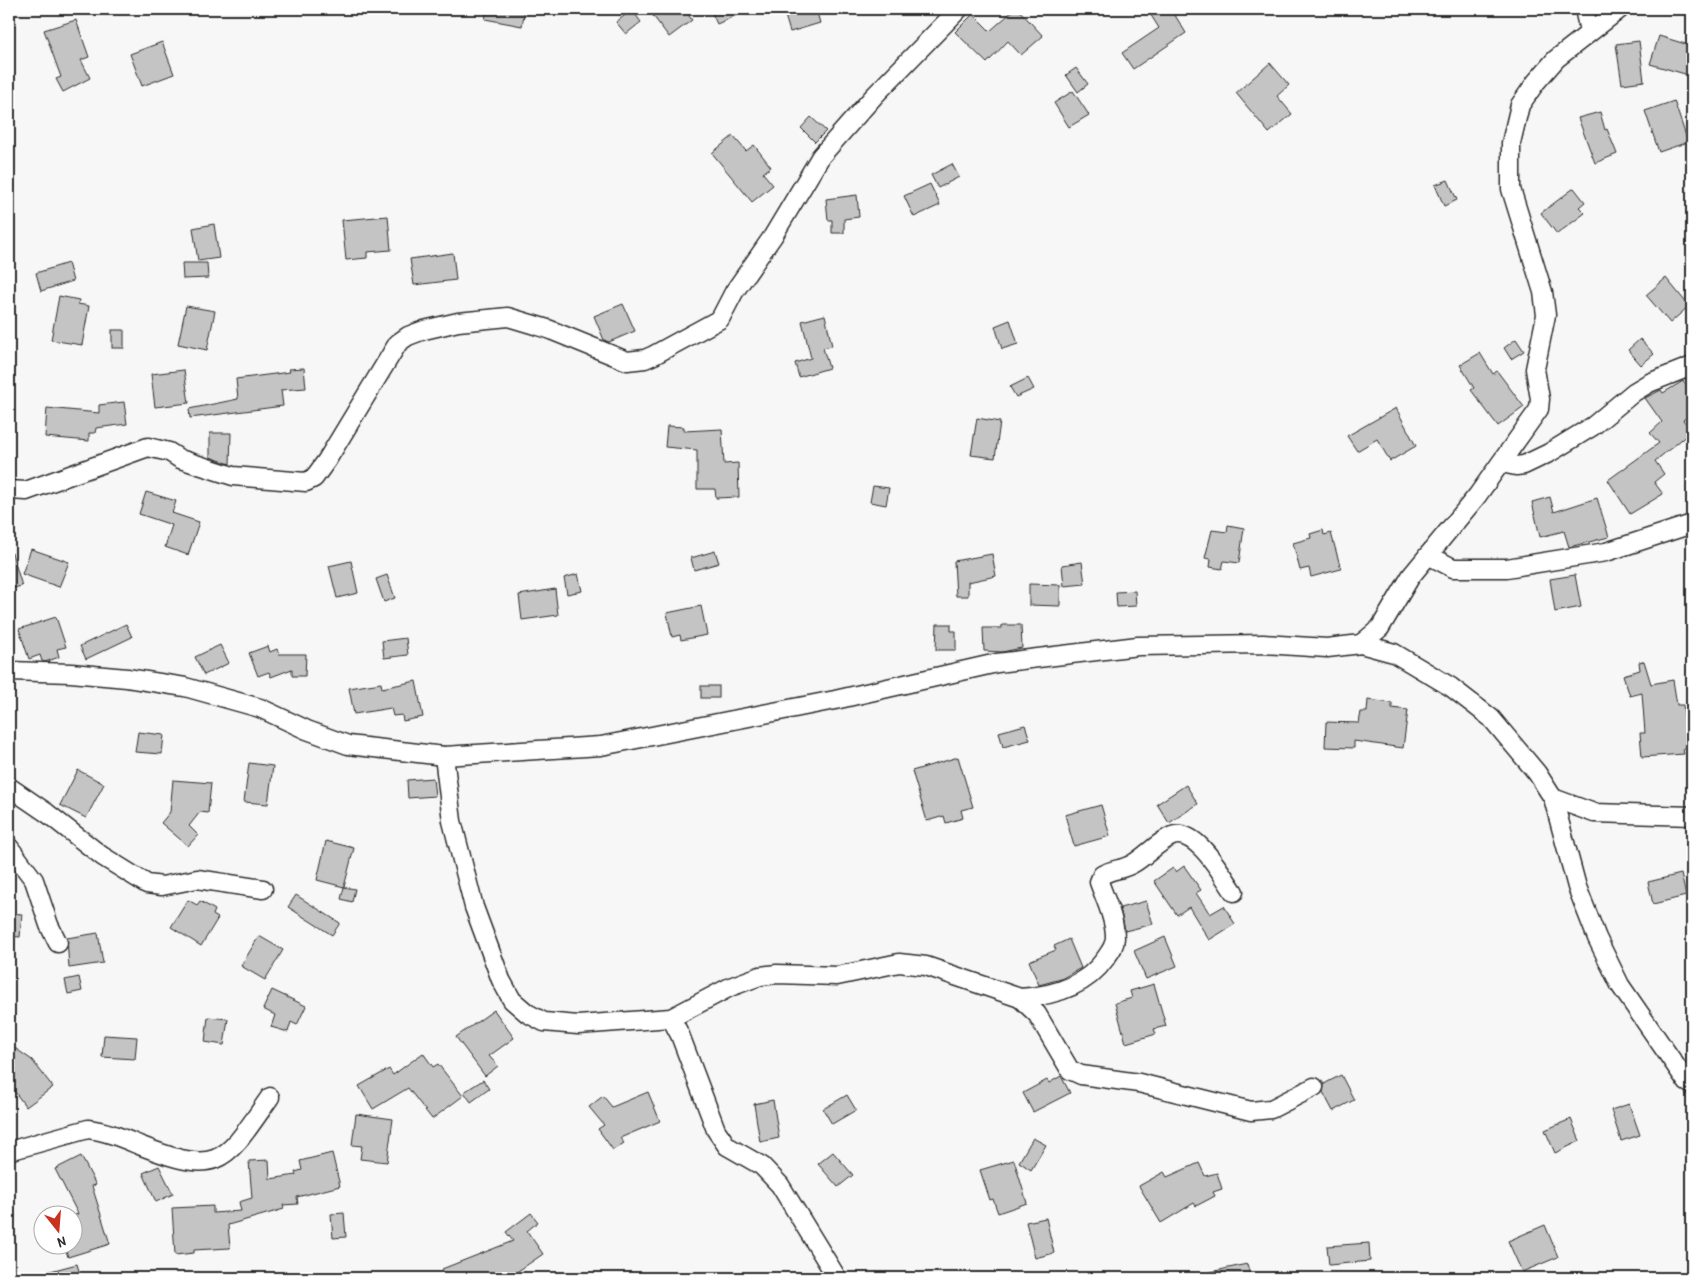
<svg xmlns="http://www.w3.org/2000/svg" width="1701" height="1287" font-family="'Patrick Hand',sans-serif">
  <rect width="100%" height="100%" fill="#f7f7f7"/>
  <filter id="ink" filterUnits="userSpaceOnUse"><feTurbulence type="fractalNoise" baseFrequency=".02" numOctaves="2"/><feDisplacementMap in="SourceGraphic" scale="10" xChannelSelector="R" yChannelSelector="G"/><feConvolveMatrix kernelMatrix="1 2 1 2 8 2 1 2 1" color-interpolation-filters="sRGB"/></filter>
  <g filter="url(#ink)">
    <!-- building -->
    <g fill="#c4c4c4" stroke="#2b2b2b">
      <polygon points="487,9 525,9 522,26 485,19"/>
      <polygon points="648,9 684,9 692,20 669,37"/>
      <polygon points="710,9 750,9 717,24"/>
      <polygon points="783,9 816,9 820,23 790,32"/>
      <polygon points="1015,9 1018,9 1043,36 1021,55 1008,41 987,63 955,32 973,14 990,31"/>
      <polygon points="1147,9 1171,9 1186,33 1133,69 1122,53 1159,28"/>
      <polygon points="632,10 641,22 626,34 616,22"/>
      <polygon points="76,20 89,57 81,60 90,78 63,92 56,79 61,77 44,30"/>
      <polygon points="1659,36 1692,46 1692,76 1650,64"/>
      <polygon points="1639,41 1644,81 1622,84 1616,44"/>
      <polygon points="162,42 174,74 142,86 130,54"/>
      <polygon points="1270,63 1289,85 1277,96 1292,114 1269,133 1236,93"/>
      <polygon points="1076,68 1088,84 1078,92 1066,75"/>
      <polygon points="1073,91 1089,115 1069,127 1054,103"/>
      <polygon points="1674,101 1688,142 1659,152 1645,111"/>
      <polygon points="1600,112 1605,130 1607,129 1617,154 1595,163 1578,118"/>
      <polygon points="811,117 826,131 815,142 801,128"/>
      <polygon points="733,136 746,151 754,145 771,167 763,173 773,185 752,202 712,153"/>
      <polygon points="952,164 959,177 938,188 931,175"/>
      <polygon points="1448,180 1457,200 1444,206 1435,185"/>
      <polygon points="930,184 940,205 914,217 904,196"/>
      <polygon points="1574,188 1585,202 1579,207 1585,213 1557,234 1541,213"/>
      <polygon points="857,195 859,217 844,219 844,233 832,233 832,220 828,220 826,199"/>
      <polygon points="388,216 391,250 367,252 367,258 346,260 342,220"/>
      <polygon points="214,224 219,258 198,261 193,228"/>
      <polygon points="453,253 456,280 414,285 410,259"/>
      <polygon points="68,263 73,281 41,291 36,273"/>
      <polygon points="182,263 207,263 208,278 183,279"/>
      <polygon points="1666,278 1689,306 1670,323 1646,295"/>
      <polygon points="59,296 79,300 78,304 89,306 82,345 51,340"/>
      <polygon points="623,304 635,331 609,342 604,340 594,316"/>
      <polygon points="186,306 215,311 207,350 178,344"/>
      <polygon points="825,315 832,346 823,348 829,368 799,377 795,363 811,358 802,321"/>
      <polygon points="1010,320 1018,344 1002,349 995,326"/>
      <rect x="112" y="330" width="12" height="18"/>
      <polygon points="1516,339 1524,351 1511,359 1504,348"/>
      <polygon points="1640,339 1654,354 1641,365 1628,350"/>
      <polygon points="1480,353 1493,374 1497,371 1524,407 1498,426 1471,390 1474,388 1460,365"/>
      <polygon points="304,368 306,388 281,390 283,406 190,418 189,409 238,399 236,379 290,372 289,369"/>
      <polygon points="184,370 189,403 155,407 151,374"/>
      <polygon points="1028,378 1034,389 1016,397 1010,387"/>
      <polygon points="1683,381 1692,395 1692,413 1683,420 1692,431 1655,461 1664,474 1654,482 1663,494 1630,514 1608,480 1659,443 1650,433 1662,422 1645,398 1661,390 1663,393"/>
      <polygon points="124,402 127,424 96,428 95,433 89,433 89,441 45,437 47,408 99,413 99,405"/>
      <polygon points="1396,408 1416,446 1390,461 1377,439 1357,451 1347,436"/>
      <polygon points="977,418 1000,422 995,458 971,455"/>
      <polygon points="667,426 684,427 684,431 722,429 724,464 738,463 739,497 716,498 715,489 697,489 697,450 665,447"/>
      <polygon points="210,433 231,433 230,464 210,457"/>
      <polygon points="873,486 889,488 886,505 870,502"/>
      <polygon points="146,492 176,501 172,513 199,522 188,555 165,547 172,525 139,514"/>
      <polygon points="1550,497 1554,512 1597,498 1609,537 1569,547 1564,531 1540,537 1532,502"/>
      <polygon points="1228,525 1244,528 1239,563 1224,561 1222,569 1210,567 1211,559 1205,558 1212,530 1227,532"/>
      <polygon points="1323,530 1324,535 1331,533 1341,569 1311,577 1309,568 1300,570 1293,543 1311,538 1310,534"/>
      <polygon points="31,549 69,562 59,587 22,574"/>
      <polygon points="715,551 719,563 694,570 691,558"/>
      <polygon points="9,553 12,553 22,586 9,589"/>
      <polygon points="992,554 996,576 968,582 968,596 956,596 954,561"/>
      <polygon points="351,561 358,593 337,598 329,566"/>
      <polygon points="1082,562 1085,584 1064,586 1062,565"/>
      <polygon points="578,574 582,591 567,594 564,578"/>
      <polygon points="387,575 395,598 384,602 376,579"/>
      <polygon points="1575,575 1581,607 1555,612 1550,579"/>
      <polygon points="1029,584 1060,585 1060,606 1029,605"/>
      <polygon points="555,589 558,615 522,620 519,595"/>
      <polygon points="1135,591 1136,606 1117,607 1116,592"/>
      <polygon points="701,606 707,635 681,640 680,635 672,637 667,613"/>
      <polygon points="56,617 66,647 57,649 59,657 45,662 42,661 40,655 29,659 19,629"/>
      <polygon points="126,624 132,637 86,659 80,646"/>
      <polygon points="937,624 951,624 951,631 956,631 956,650 936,650"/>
      <polygon points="1002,625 1021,625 1022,648 1002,652 984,651 983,628 1002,628"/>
      <polygon points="406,638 408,655 384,658 382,641"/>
      <polygon points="220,645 229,663 204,675 195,657"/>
      <polygon points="268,646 270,652 277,649 279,654 306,654 305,676 292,676 292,669 271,677 269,672 258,676 249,653"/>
      <polygon points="1644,661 1651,684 1673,680 1677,705 1683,705 1685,722 1692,722 1692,749 1683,749 1684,754 1642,757 1640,733 1645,733 1642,693 1630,696 1623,675 1640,670 1639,662"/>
      <polygon points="416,681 423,717 403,721 402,715 393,716 391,708 354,714 349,688 381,683 382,688"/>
      <rect x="701" y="686" width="18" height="12"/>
      <polygon points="1368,700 1392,703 1392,708 1408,710 1403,748 1354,741 1354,748 1325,747 1326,722 1359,723 1361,712 1367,712"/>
      <polygon points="1025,725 1030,740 1003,747 999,732"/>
      <polygon points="138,732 164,735 162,754 135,752"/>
      <polygon points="958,757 973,807 961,810 963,818 946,823 944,816 927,821 912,771"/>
      <polygon points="249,763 273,766 268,804 244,802"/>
      <polygon points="78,770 104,784 86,818 60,805"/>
      <polygon points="433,778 435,796 408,798 407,780"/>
      <polygon points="173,780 211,783 208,813 200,812 189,826 198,835 188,846 161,823 170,812"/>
      <polygon points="1186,785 1198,804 1169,823 1157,804"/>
      <polygon points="1101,805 1110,836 1074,846 1065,815"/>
      <polygon points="326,841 354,848 344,887 355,889 352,902 341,899 344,887 317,880"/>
      <polygon points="1184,866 1201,890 1196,893 1210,914 1224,906 1235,924 1209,940 1189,907 1177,915 1154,881 1173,868 1176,872"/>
      <polygon points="1681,874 1686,896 1653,904 1648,882"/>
      <polygon points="296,895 340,923 332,935 288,907"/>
      <polygon points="188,900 197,905 200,901 215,910 213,915 218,918 201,946 171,927"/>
      <polygon points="1146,901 1153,924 1125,931 1120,908"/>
      <polygon points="9,913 22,914 20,937 9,936"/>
      <polygon points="98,933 103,963 69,968 67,938"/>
      <polygon points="259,936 283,950 265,980 241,966"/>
      <polygon points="1165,937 1177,966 1146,979 1134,951"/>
      <polygon points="1069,939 1081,968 1061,979 1039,985 1029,961 1056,950 1054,946"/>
      <polygon points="79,977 82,991 68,994 65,980"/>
      <polygon points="1154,984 1166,1026 1154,1029 1156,1034 1126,1043 1115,1003 1132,998 1130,991"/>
      <polygon points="272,990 306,1006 297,1025 291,1022 288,1032 271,1027 275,1015 263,1009"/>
      <polygon points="494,1010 514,1038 489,1056 498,1066 485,1076 456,1037"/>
      <polygon points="208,1017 228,1019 224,1045 205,1042"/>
      <polygon points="104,1035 137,1037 135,1059 102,1057"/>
      <polygon points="9,1044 32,1060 53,1087 26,1107 9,1084"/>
      <polygon points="423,1053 433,1067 438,1064 463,1096 432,1119 408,1088 373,1109 359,1086 389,1069 393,1075"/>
      <polygon points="1341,1075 1354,1100 1333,1111 1323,1092 1324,1084"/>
      <polygon points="1061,1076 1070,1093 1033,1112 1023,1093 1047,1080 1049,1083"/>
      <polygon points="483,1080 489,1089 471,1102 464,1092"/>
      <polygon points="648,1092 660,1121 620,1138 624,1143 613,1150 598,1129 604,1125 589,1107 603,1096 612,1107"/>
      <polygon points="847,1095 856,1110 832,1124 823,1109"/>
      <polygon points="773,1100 779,1138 760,1142 754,1104"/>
      <polygon points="1629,1104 1640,1135 1621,1141 1611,1110"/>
      <polygon points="356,1114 393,1119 387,1162 360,1159 362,1146 352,1145"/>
      <polygon points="1571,1119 1580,1141 1555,1153 1545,1130"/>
      <polygon points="1033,1138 1046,1145 1031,1170 1019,1162"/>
      <polygon points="833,1152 853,1175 838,1187 818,1164"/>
      <polygon points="332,1153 340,1186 297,1197 298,1204 283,1205 284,1209 228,1225 230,1248 194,1250 194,1253 175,1255 172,1208 213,1206 213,1213 241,1211 239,1202 252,1198 249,1161 269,1160 270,1179 296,1175 295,1172 302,1170 300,1161"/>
      <polygon points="81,1156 96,1185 92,1186 110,1244 68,1257 64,1244 72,1244 72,1216 78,1214 55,1169"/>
      <polygon points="1014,1160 1027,1203 998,1213 993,1199 990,1200 980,1170"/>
      <polygon points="1199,1163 1205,1176 1217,1173 1222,1189 1213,1192 1215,1196 1196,1206 1194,1203 1161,1223 1139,1186 1164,1172 1167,1177"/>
      <polygon points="159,1166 173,1194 156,1202 143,1173"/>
      <polygon points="344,1213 346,1237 333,1238 331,1214"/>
      <polygon points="531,1213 538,1222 527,1231 543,1254 508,1278 446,1278 442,1269 513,1241 506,1232"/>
      <polygon points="1046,1218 1054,1253 1035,1258 1026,1222"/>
      <polygon points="1545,1225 1558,1257 1522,1272 1508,1241"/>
      <polygon points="1369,1243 1370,1261 1329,1265 1327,1246"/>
      <polygon points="77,1264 81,1278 39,1278 39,1274"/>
      <polygon points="1247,1264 1251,1278 1207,1278 1206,1273"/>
    </g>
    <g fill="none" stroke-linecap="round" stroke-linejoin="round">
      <!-- minor casing -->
      <g stroke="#2b2b2b" stroke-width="21">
        <g id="minor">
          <polyline points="1584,9 1589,31"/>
          <polyline points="1501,463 1516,466 1524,465 1549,453 1593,426 1634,392 1649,383 1692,366"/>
          <polyline points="9,490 26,491 148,447 169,452 180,459 233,476 306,482 314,478 327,460 398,343 408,336 424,330 458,322 508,317 548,329 627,361 645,359 654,355 720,319 734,292 773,236 821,156 875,95 959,9"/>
          <polyline points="1428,555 1453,568 1507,568 1606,552 1692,524"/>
          <polyline points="1361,644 1380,628 1411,576 1477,496 1539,409 1540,399 1535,369 1546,315 1543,292 1511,189 1511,143 1520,105 1536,82 1556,59 1620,9"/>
          <polyline points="9,671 71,673 127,678 185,687 260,708 307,730 348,745 444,756 601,746 835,700 997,663 1138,646 1263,644 1327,648 1361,644 1394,653 1451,687 1491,718 1537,773 1553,798 1577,887 1597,938 1620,985 1687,1082 1692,1085"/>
          <path d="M444,756L452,821L474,907L501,980L512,1000L527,1013L544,1022L578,1025L671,1018L730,987L760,976L777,974L837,976L899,963L926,966L1020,998C1053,996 1086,986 1105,959C1110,952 1115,946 1115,938C1115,919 1105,899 1099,882L1102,875C1112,869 1123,870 1134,863C1147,855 1158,842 1172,836C1196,827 1222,875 1234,892"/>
          <polyline points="9,787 47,813 102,856 147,884 162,886 197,879 263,889"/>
          <polyline points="1553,798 1594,813 1692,816"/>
          <polyline points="9,847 34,880 49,925 58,943"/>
          <polyline points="1020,998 1037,1014 1070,1070 1081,1075 1139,1083 1251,1111 1271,1109 1314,1087"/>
          <polyline points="671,1018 680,1035 716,1130 727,1146 762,1166 780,1185 837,1278"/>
          <path d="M9,1151L88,1129C106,1131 122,1138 139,1145C220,1177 224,1163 270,1097"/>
        </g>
      </g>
      <!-- minor -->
      <use href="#minor" stroke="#fff" stroke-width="18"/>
    </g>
  </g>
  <!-- margin -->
  <rect width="1701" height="1287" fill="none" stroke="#fff" stroke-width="30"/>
  <rect x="15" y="15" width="1671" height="1257" fill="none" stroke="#2b2b2b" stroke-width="2" filter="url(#ink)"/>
  <!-- north arrow -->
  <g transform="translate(58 1230) rotate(163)"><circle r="24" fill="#ffffff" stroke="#aaaaaa"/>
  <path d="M0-4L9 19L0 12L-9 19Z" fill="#c8321e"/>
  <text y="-8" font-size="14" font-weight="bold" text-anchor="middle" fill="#2b2b2b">N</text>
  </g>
</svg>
